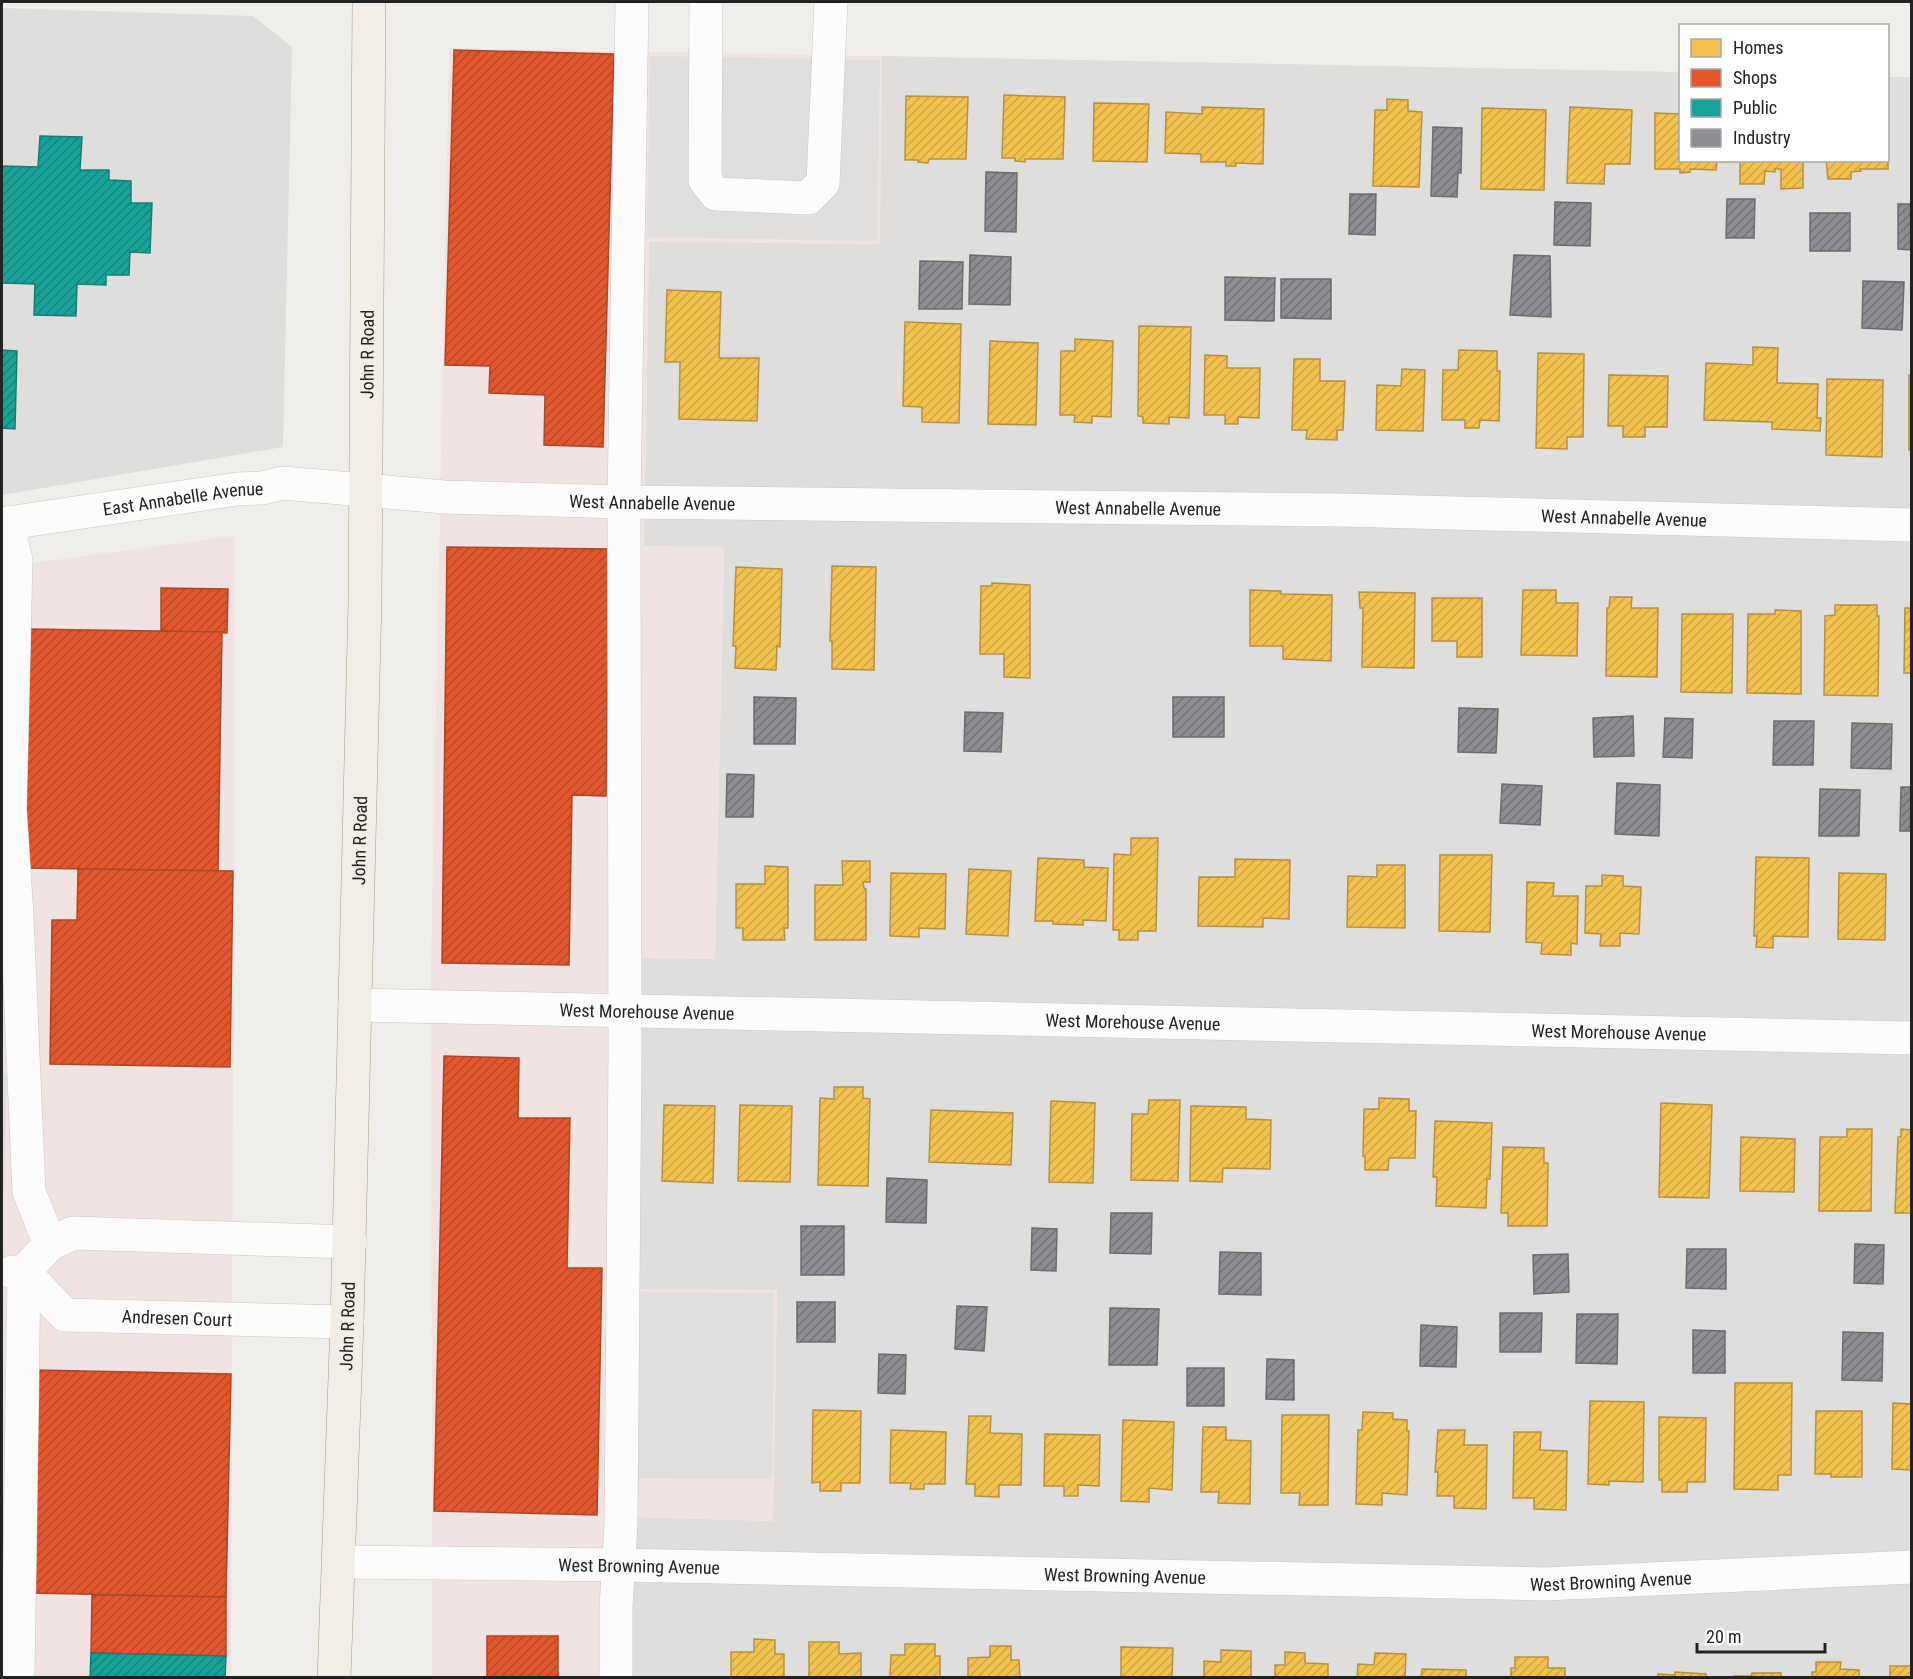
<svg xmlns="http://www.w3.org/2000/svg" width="1913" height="1679" font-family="'Roboto Condensed',sans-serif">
  <defs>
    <pattern id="homes-hatch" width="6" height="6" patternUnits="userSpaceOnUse" patternTransform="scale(1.5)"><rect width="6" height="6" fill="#f2c14e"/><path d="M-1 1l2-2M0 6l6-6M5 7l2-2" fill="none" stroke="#cfa644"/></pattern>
    <pattern id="shops-hatch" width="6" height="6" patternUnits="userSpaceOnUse" patternTransform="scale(1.5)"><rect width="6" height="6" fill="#e4572e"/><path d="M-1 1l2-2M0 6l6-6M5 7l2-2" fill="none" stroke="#b84827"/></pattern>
    <pattern id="public-hatch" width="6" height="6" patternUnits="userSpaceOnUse" patternTransform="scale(1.5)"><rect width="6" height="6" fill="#17a398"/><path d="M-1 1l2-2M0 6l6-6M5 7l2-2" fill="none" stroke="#14847c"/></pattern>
    <pattern id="industry-hatch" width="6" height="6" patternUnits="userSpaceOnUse" patternTransform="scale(1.5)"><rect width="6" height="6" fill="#8d8d92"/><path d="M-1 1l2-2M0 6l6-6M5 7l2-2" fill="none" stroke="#737377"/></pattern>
  </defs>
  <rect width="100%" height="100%" fill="#f0eeeb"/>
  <!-- residential -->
  <polygon fill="#dfdedc" points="882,56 1680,72 1680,160 1888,160 1888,77 1911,77 1911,1677 631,1678 632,1517 773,1521 777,1291 634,1289 641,958 715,959 724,548 644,546 649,241 879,244"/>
  <!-- commercial -->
  <g fill="#f1e3e1">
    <polygon points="449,48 882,56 880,244 649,242 644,546 724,547 715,959 641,958 634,1289 777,1290 773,1521 632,1517 631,1677 432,1678 431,964"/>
    <polygon points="235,536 231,1677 2,1677 2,567"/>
  </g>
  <!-- religious -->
  <polygon fill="#dededc" points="2,8 253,16 292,47 283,447 2,495"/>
  <!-- parking -->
  <g fill="#e0dfde">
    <polygon points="650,56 880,60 877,241 647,237"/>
    <polygon points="2,1073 7,1073 4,1192 2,1192"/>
    <polygon points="636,1292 774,1293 772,1479 634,1478"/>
  </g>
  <!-- homes -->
  <g fill="url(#homes-hatch)" stroke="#b49141" stroke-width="1.5">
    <polygon points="1004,95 1065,97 1063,159 1025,159 1025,162 1015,161 1015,158 1002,158"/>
    <polygon points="906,96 968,97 966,159 929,159 928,163 918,162 918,160 905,160"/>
    <polygon points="1387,99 1408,100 1408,111 1422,112 1419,187 1373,186 1375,110 1387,110"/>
    <polygon points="1094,103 1149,104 1147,162 1093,161"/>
    <polygon points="1202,107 1264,109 1263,164 1235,163 1236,166 1226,166 1226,162 1201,162 1201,154 1165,153 1166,112 1202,114"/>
    <polygon points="1570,107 1632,110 1630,164 1605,164 1604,184 1567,183"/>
    <polygon points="1482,108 1546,110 1544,190 1481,189"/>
    <polygon points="1655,113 1680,114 1680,160 1717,160 1716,170 1690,169 1690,172 1680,173 1680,169 1655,169"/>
    <polygon points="1888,114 1888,169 1860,169 1861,171 1851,172 1851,179 1828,179 1826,160 1888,160"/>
    <polygon points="1740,160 1803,160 1803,188 1781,189 1781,169 1775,169 1775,172 1765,171 1764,184 1740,184"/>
    <polygon points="667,290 721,292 719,358 759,358 757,421 679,419 680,362 665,362"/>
    <polygon points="905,322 961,324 959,423 922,422 922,407 903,406"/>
    <polygon points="1139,326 1191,327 1189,418 1169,417 1169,424 1143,423 1143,417 1138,416"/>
    <polygon points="1075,339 1113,341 1111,417 1092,416 1092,423 1074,422 1075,415 1060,415 1061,351 1075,351"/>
    <polygon points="990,341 1038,343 1036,425 988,424"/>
    <polygon points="1753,347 1778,348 1777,383 1818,384 1817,418 1821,418 1820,431 1772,429 1772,422 1704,420 1706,363 1753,365"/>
    <polygon points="1459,350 1497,351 1497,371 1500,371 1499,421 1480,420 1479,428 1465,428 1465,420 1442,420 1443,370 1458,370"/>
    <polygon points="1538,353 1584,354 1583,437 1567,437 1567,449 1536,448"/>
    <polygon points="1205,355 1227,356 1227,368 1260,368 1259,418 1238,417 1238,424 1225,424 1225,415 1204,415"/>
    <polygon points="1294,359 1320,359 1320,381 1345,381 1343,430 1337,430 1337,440 1306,439 1307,430 1292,430"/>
    <polygon points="1402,369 1425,370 1423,431 1376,430 1377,385 1401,386"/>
    <polygon points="1609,375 1668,376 1667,427 1645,427 1645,437 1623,437 1623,426 1608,426"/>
    <rect x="1909" y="375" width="3" height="75"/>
    <polygon points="1827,379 1883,380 1882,457 1826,455"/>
    <polygon points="832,566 876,567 874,670 832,669 832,641 830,641"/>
    <polygon points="736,567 782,569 780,647 777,646 776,670 735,668 736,646 733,646"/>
    <polygon points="992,583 1030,585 1030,678 1004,677 1004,654 980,654 981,586 992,586"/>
    <polygon points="1250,590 1281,591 1281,594 1332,595 1331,661 1283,659 1283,646 1250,646"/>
    <polygon points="1523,590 1556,590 1556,603 1578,603 1577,656 1521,655"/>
    <polygon points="1359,592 1415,593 1414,668 1362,667 1363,608 1360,608"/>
    <polygon points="1610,597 1632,597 1631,608 1658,608 1657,677 1606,676 1607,608 1609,608"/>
    <polygon points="1432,598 1482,598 1482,657 1457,657 1457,641 1432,641"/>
    <polygon points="1835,605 1877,605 1877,616 1879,616 1878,696 1824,695 1825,616 1835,615"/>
    <polygon points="1905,608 1912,608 1912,673 1904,673"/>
    <polygon points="1775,610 1801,611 1801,694 1747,693 1748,614 1775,614"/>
    <polygon points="1682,614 1733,614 1732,693 1681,692"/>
    <polygon points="1131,838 1158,838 1156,931 1138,931 1138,940 1119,940 1119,930 1113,930 1114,854 1131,855"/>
    <polygon points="1440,855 1492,855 1490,932 1439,931"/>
    <polygon points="1756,857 1809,858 1808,937 1773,936 1773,948 1756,947 1757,936 1754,936"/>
    <polygon points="1038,858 1084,860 1084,867 1108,868 1106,921 1083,920 1083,925 1053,924 1053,921 1035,921"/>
    <polygon points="1235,859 1290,860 1289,919 1263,918 1263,927 1198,926 1199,877 1235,877"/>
    <polygon points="842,861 870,861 870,882 863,882 864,888 866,889 866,940 815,940 815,885 843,885"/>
    <polygon points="1377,865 1405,865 1405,928 1347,927 1348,876 1377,877"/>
    <polygon points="765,866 788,867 788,928 784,928 785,940 743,940 743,928 736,928 736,884 765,884"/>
    <polygon points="969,869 1011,871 1008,936 966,934"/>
    <polygon points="891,873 946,874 945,929 919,928 919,937 890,936"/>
    <polygon points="1839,873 1886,874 1885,940 1838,939"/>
    <polygon points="1602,875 1623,876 1623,886 1641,887 1639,934 1620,933 1620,946 1600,946 1601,934 1585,933 1586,886 1602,886"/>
    <polygon points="1527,882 1554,883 1553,896 1578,896 1577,944 1571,943 1571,955 1541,954 1542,943 1526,942"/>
    <polygon points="834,1087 863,1087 863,1098 870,1099 868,1186 818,1185 820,1098 834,1099"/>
    <polygon points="1379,1098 1409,1099 1409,1111 1416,1111 1415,1158 1389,1158 1388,1170 1365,1170 1365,1157 1363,1156 1364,1109 1379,1109"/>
    <polygon points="1149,1100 1180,1100 1178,1181 1131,1180 1132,1114 1148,1114"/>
    <polygon points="1051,1101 1095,1103 1093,1183 1049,1182"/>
    <polygon points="1661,1103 1712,1105 1709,1198 1659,1197"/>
    <polygon points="664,1105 715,1106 713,1183 662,1181"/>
    <polygon points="740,1105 792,1106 790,1182 738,1181"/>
    <polygon points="1191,1106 1246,1107 1246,1119 1271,1120 1270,1169 1223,1168 1222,1182 1190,1181"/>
    <polygon points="931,1110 1013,1113 1011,1165 929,1162"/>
    <polygon points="1435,1121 1492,1123 1490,1179 1487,1179 1486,1208 1436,1206 1437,1177 1433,1177"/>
    <polygon points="1847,1129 1872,1129 1871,1211 1819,1211 1820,1137 1847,1137"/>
    <polygon points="1901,1129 1912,1130 1912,1213 1895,1213 1898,1137 1901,1137"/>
    <polygon points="1741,1137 1795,1139 1794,1192 1740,1191"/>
    <polygon points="1503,1147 1544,1148 1544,1163 1548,1163 1547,1226 1508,1226 1508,1213 1501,1213"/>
    <polygon points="1735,1383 1792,1383 1791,1475 1778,1475 1778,1490 1734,1489"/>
    <polygon points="1590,1401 1644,1402 1643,1482 1609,1481 1609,1485 1588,1484"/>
    <polygon points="1893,1403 1912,1404 1912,1470 1892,1469"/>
    <polygon points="813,1410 861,1411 860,1483 841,1483 841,1491 820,1491 820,1482 812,1483"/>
    <polygon points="1816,1411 1862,1411 1862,1477 1831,1477 1831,1474 1815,1474"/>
    <polygon points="1363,1412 1393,1413 1393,1419 1407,1420 1407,1431 1409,1431 1407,1495 1382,1493 1382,1505 1356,1504 1358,1430 1362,1430"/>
    <polygon points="1282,1415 1329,1415 1328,1505 1299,1505 1300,1493 1281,1493"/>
    <polygon points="969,1416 991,1416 990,1433 1022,1434 1021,1485 999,1485 999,1497 975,1496 975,1484 966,1484"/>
    <polygon points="1659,1417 1706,1418 1705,1482 1687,1482 1687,1492 1662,1492 1662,1480 1659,1480"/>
    <polygon points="1123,1420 1174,1422 1172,1490 1149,1488 1149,1502 1121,1501"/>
    <polygon points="1203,1427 1226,1427 1226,1440 1251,1441 1250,1504 1218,1503 1219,1492 1201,1492"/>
    <polygon points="891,1430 946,1432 945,1484 924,1484 924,1489 910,1489 911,1483 890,1483"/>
    <polygon points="1438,1430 1465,1430 1464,1445 1487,1445 1486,1509 1454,1508 1454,1496 1437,1496 1438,1472 1435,1472"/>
    <polygon points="1514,1432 1541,1432 1540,1450 1567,1451 1566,1510 1534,1509 1534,1498 1513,1498"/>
    <polygon points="1045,1434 1100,1435 1099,1486 1078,1485 1078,1496 1064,1496 1064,1486 1044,1486"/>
    <polygon points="754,1639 775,1640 775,1654 784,1654 784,1678 731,1678 731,1652 754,1652"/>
    <polygon points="809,1642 839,1642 839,1654 861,1653 861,1678 809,1678"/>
    <polygon points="905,1644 935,1644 935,1656 940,1656 940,1678 890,1678 891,1655 905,1655"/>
    <polygon points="990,1646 1011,1646 1011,1660 1019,1660 1020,1678 968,1678 968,1658 990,1657"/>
    <polygon points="1121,1647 1173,1648 1172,1678 1121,1678"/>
    <polygon points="1221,1650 1251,1651 1251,1678 1204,1678 1204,1661 1221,1662"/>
    <polygon points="1285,1652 1305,1653 1305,1663 1328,1664 1328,1678 1275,1678 1275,1665 1285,1665"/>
    <polygon points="1375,1653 1406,1654 1405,1678 1357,1678 1358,1664 1374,1665"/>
    <polygon points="1515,1657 1548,1657 1548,1668 1565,1668 1565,1678 1511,1678 1511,1668 1515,1668"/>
    <polygon points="1816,1662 1841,1662 1840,1669 1859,1670 1859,1678 1812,1678 1812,1672 1816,1672"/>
    <rect x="1890" y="1666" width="22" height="12"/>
    <polygon points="1422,1669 1466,1670 1466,1678 1421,1678"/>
    <polygon points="1675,1672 1706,1674 1706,1678 1658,1678 1658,1674 1675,1675"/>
    <polygon points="1752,1673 1781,1673 1781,1678 1734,1678 1734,1676 1751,1676"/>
  </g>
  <!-- shops -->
  <g fill="url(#shops-hatch)" stroke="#aa472a" stroke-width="1.5">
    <polygon points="454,50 614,54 603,447 544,445 545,395 489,393 490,366 445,365"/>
    <polygon points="447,547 609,549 606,796 572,795 569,965 442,963"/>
    <polygon points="161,588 228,589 227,633 161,631"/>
    <polygon points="26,629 222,632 218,871 24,868"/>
    <polygon points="78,869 233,871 230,1067 50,1064 52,920 77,920"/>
    <polygon points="444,1056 519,1058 518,1118 570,1118 567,1268 602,1268 597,1515 434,1511"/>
    <polygon points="34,1370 231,1374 226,1597 30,1593"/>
    <polygon points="92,1595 226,1597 226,1656 91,1653"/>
    <rect x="487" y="1636" width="71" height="42"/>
  </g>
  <!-- public -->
  <g fill="url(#public-hatch)" stroke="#1a7c75" stroke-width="1.5">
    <polygon points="40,136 82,137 80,170 109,170 109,180 131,181 131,203 152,203 150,253 130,252 129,275 106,275 106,285 77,284 76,316 34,315 35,284 2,283 2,166 38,167"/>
    <polygon points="2,350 17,351 15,429 2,428"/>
    <polygon points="91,1653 226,1656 225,1678 90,1678"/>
  </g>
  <!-- industry -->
  <g fill="url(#industry-hatch)" stroke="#6d6d70" stroke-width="1.5">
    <polygon points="1433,127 1462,128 1461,173 1458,173 1457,197 1431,196"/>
    <polygon points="986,172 1017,173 1016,232 985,231"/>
    <polygon points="1350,194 1376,194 1375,235 1349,234"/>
    <polygon points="1727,199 1755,199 1754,238 1726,238"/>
    <polygon points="1555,202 1591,203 1590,246 1554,245"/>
    <polygon points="1898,204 1912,204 1912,250 1898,249"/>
    <rect x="1810" y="213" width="40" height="38"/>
    <polygon points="970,255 1011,257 1010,305 969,304"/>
    <polygon points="1514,255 1550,256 1551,317 1510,315"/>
    <polygon points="920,261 963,262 962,309 919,309"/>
    <polygon points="1225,277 1275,278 1274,321 1225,320"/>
    <polygon points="1281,279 1331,279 1331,319 1281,318"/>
    <polygon points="1863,281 1904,282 1902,330 1862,328"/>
    <polygon points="754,697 796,698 795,744 754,744"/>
    <rect x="1173" y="697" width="51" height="40"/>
    <polygon points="1459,708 1498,709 1496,753 1458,752"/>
    <polygon points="965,712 1003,713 1001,752 964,751"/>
    <polygon points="1633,716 1634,756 1594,757 1593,718"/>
    <polygon points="1665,718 1693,719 1692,758 1663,757"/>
    <polygon points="1774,721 1814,721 1813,765 1773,765"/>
    <polygon points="1852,723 1892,724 1891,769 1851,768"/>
    <polygon points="727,774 754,775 753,817 726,817"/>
    <polygon points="1617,783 1660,785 1659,836 1615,834"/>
    <polygon points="1502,784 1542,786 1540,825 1500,823"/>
    <polygon points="1901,787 1912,787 1912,831 1900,831"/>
    <polygon points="1820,789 1860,790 1859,836 1819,836"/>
    <polygon points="887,1178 927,1180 926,1223 886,1222"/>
    <polygon points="1111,1213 1152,1213 1151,1254 1110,1253"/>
    <rect x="801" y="1226" width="43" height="49"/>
    <polygon points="1032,1228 1057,1229 1056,1271 1031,1270"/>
    <polygon points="1855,1244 1884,1245 1883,1284 1854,1283"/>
    <polygon points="1687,1249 1726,1249 1726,1289 1686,1288"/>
    <polygon points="1220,1252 1261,1253 1261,1295 1219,1294"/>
    <polygon points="1568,1254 1569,1292 1534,1294 1533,1255"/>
    <rect x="797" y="1302" width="38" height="40"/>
    <polygon points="957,1306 987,1307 984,1351 955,1349"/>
    <polygon points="1110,1308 1159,1309 1157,1365 1109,1365"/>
    <polygon points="1500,1313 1542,1313 1541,1352 1500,1352"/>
    <polygon points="1577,1314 1618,1314 1617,1364 1576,1363"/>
    <polygon points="1421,1325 1457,1327 1456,1367 1420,1366"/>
    <polygon points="1693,1330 1725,1331 1725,1373 1693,1373"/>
    <polygon points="1843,1332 1883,1333 1882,1381 1842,1380"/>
    <polygon points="879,1354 906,1355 905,1394 878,1393"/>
    <polygon points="1267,1359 1294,1360 1294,1400 1266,1399"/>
    <rect x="1187" y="1368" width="37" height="38"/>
  </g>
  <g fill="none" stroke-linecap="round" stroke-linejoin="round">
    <!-- minor casing -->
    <g stroke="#c9c8c7" stroke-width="34">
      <g id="minor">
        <polyline points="706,2 705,180 716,194 808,198 823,183 831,2"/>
        <polyline points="7,523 16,560 10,809 17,916 29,1192 50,1244"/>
        <path id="s1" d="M2,524L237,489L262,488L283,483L444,497L624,502L1340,510L1912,525"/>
        <path id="s2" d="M355,1005L1912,1038"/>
        <polyline points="12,1272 24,1272 18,1678"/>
        <polyline points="347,1322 65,1315 24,1272 50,1244 73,1233 350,1242"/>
        <path id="s3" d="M339,1562L618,1565L1545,1584L1912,1567"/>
        <polyline points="616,1678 616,1607 621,1524 625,1053 624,502 632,2"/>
      </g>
    </g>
    <!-- major casing -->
    <g stroke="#a79c86" stroke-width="34">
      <g id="major">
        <path id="s4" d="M334,1678L347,1322L365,600L369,2"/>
      </g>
    </g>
    <!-- minor -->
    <use href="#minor" stroke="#fdfcfc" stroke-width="33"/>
    <!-- major -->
    <use href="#major" stroke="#f3ede7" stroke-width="33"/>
  </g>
  <g text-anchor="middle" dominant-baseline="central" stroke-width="6" stroke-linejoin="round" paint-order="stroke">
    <!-- street labels -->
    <g font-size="18" fill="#222" stroke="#fff">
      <text stroke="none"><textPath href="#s4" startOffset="1324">John R Road</textPath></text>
      <text stroke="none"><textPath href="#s1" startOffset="183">East Annabelle Avenue</textPath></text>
      <text stroke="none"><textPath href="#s1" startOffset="654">West Annabelle Avenue</textPath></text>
      <text stroke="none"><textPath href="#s1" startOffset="1140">West Annabelle Avenue</textPath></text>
      <text stroke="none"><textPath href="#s1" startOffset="1626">West Annabelle Avenue</textPath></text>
      <text stroke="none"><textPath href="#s4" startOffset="838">John R Road</textPath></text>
      <text stroke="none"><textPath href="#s2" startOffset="292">West Morehouse Avenue</textPath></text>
      <text stroke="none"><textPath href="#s2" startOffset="778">West Morehouse Avenue</textPath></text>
      <text stroke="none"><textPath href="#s2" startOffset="1264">West Morehouse Avenue</textPath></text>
      <text transform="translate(177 1318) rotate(2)">Andresen Court</text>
      <text stroke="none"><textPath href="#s4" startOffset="352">John R Road</textPath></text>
      <text stroke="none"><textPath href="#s3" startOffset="300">West Browning Avenue</textPath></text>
      <text stroke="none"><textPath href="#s3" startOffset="786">West Browning Avenue</textPath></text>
      <text stroke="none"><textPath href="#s3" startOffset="1272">West Browning Avenue</textPath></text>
    </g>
  </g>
  <!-- border -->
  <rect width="1913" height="1679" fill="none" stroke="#222222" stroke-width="6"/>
  <!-- legend -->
  <rect x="1679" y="24" width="210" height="138" fill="#ffffff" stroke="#a7a7a7" stroke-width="1.5"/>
  <rect x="1691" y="39" width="30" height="18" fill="#f2c14e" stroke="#a7a7a7" stroke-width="1.5"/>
  <text x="1733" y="54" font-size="18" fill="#222222">Homes</text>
  <rect x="1691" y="69" width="30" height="18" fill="#e4572e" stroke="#a7a7a7" stroke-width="1.5"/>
  <text x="1733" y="84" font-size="18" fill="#222222">Shops</text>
  <rect x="1691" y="99" width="30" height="18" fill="#17a398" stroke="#a7a7a7" stroke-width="1.5"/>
  <text x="1733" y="114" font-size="18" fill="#222222">Public</text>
  <rect x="1691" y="129" width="30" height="18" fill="#8d8d92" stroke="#a7a7a7" stroke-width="1.5"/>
  <text x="1733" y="144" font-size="18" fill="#222222">Industry</text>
  <!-- scale -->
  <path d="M1697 1643v9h128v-9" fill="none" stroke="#222222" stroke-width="3"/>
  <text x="1706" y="1643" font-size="18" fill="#222222" stroke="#ffffff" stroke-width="4.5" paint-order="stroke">20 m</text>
</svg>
